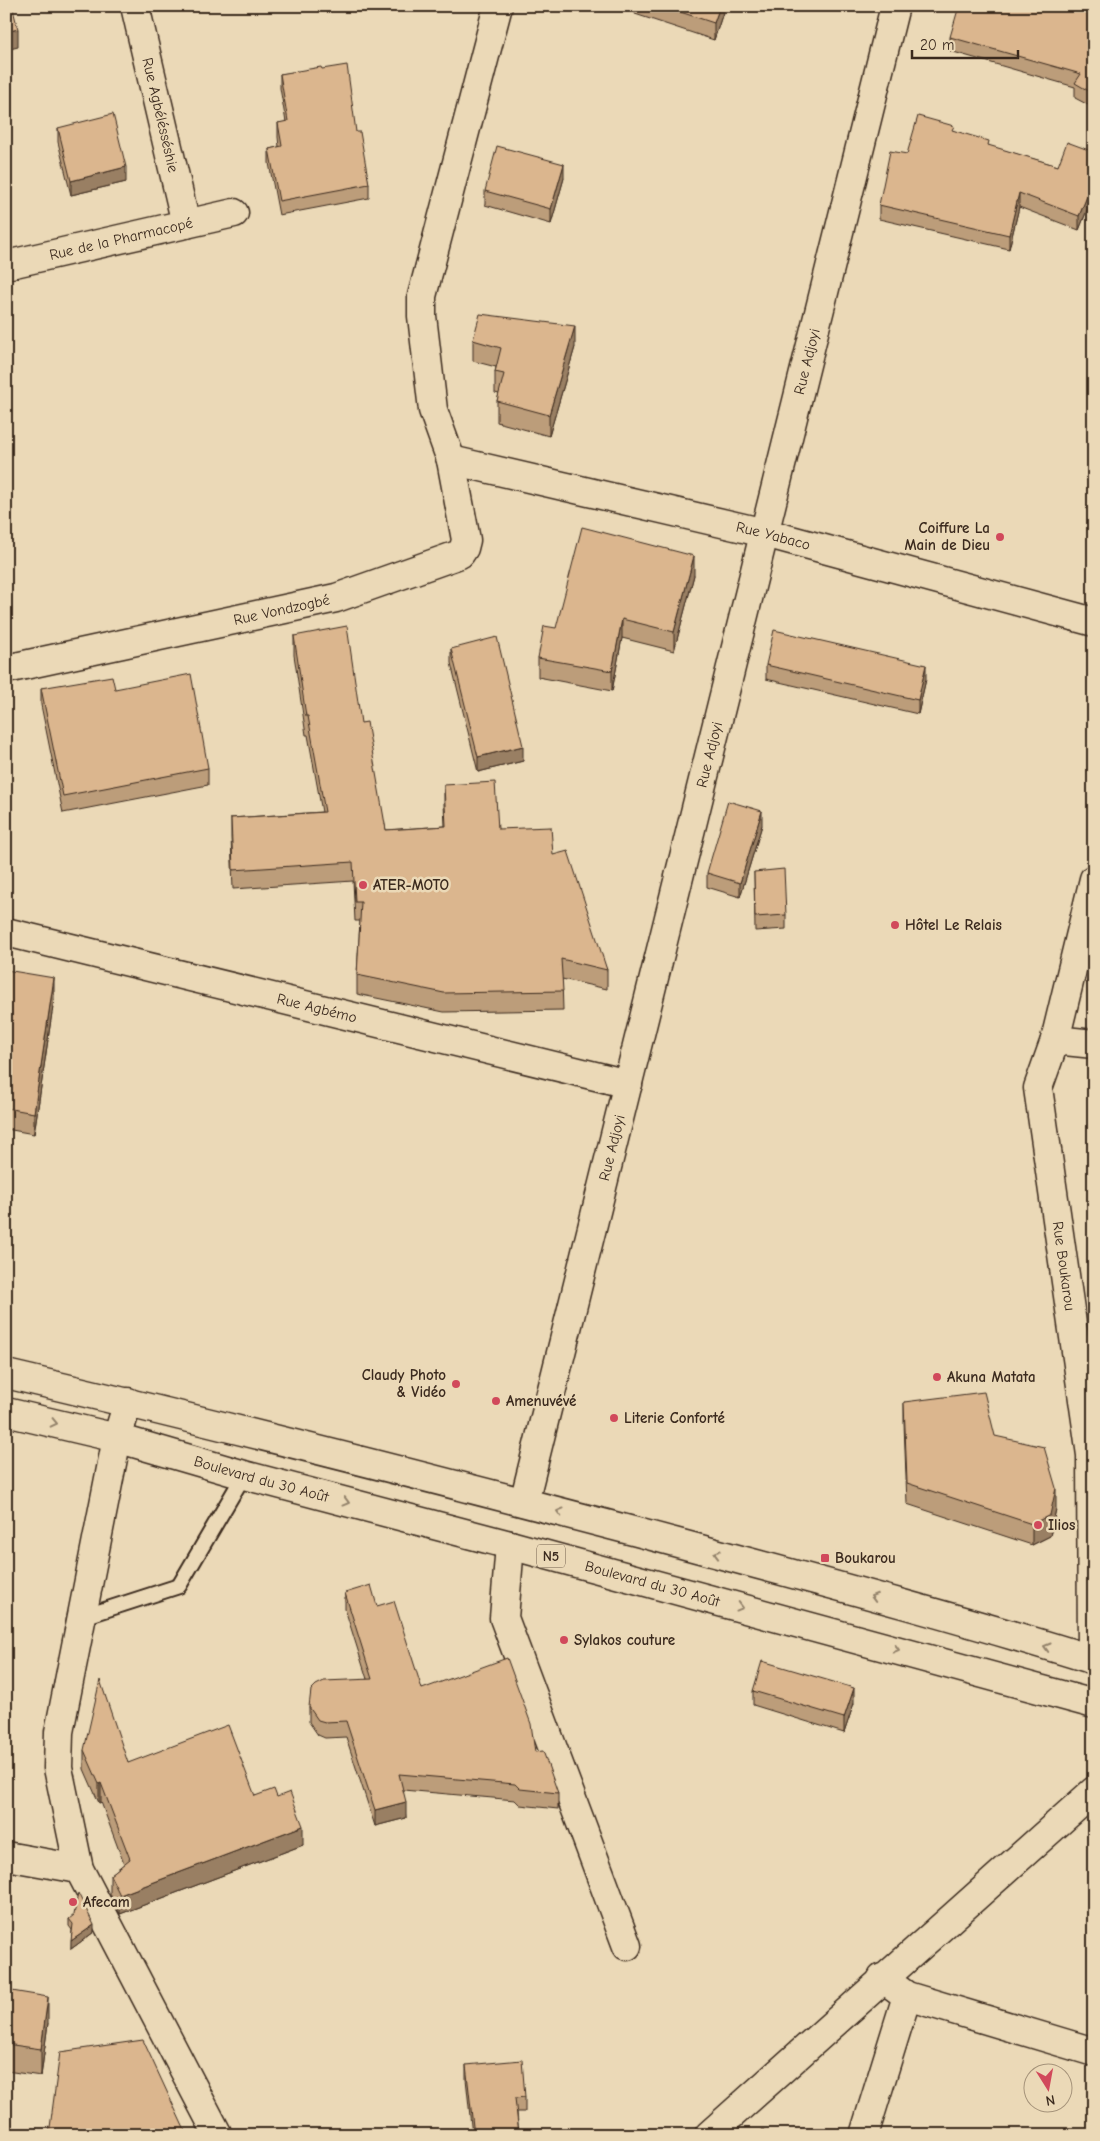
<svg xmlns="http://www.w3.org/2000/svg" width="1100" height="2141" font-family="'Comic Neue',sans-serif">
  <rect width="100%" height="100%" fill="#ebd9b7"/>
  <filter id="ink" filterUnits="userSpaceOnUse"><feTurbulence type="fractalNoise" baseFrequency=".02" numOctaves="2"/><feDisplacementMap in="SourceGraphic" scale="10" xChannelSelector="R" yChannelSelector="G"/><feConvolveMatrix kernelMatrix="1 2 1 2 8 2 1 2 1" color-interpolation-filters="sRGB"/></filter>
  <g filter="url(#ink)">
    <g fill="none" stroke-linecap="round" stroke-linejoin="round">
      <!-- service casing -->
      <g stroke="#3b2a1e" stroke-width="18">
        <polyline id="service" points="83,1617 179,1586 244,1475"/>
      </g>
      <!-- minor casing -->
      <g stroke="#3b2a1e" stroke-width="31">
        <g id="minor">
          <path id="s1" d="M135,6L186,224"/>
          <path id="s2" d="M6,265L234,213"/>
          <path id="s3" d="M451,460L765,533L1094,622"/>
          <path id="s4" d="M6,669L336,598L460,554L464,548L466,540L451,460L433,410L422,316V296L498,6"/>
          <path id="s5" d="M6,932L628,1084"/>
          <polyline points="1055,1040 1094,1044"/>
          <polyline points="128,1402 117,1438 59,1732 58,1768 79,1869 218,2135"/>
          <path id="s6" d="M524,1502L895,6"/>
          <polyline points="510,1545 504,1618 627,1946"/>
          <polyline points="1092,1660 1091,1455 1038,1088 1055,1040 1094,879"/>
          <polyline points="6,1856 79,1869"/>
          <polyline points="882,1978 907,1996 1094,2052"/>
          <polyline points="709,2135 1094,1791"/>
          <polyline points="864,2135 907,1996"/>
        </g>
      </g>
      <!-- trunk casing -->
      <g stroke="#3b2a1e" stroke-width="31">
        <g id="trunk">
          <path d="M6,1374C217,1423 427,1477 637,1532C789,1573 943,1613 1094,1660"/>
          <path id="s7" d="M6,1412L117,1438L244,1475L510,1545L1094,1704"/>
        </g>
      </g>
      <!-- service -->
      <use href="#service" stroke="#ebd9b7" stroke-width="14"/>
      <!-- minor -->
      <use href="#minor" stroke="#ebd9b7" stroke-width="28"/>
      <!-- trunk -->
      <use href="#trunk" stroke="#ebd9b7" stroke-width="28"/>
    </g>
    <!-- wall -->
    <g fill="#bc9d7a" stroke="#3b2a1e">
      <polygon points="635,6 725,6 714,40 635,14"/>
      <polygon points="1094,6 1094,108 1075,98 1075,87 950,51 950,37"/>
      <polygon points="322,69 356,132 369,184 369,198 279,215 269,163 269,149 279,147 278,137 278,123 286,122 280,88 280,74"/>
      <polygon points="58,128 126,182 71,195 58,142"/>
      <polygon points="954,131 989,146 1058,166 1094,152 1094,193 1079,230 1019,207 1009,249 879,219 879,205 907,154"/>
      <polygon points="564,178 551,224 485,205 485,191"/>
      <polygon points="473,340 575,347 549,436 497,422 497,401 499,394 495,393 495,372 496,367 473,361"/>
      <polygon points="694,575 674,651 622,638 612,691 538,677 538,658 556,628"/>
      <polygon points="294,636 361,723 386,830 445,826 444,804 444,785 498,829 553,855 607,970 607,989 562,979 563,1010 444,1012 357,994 357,975 360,921 355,921 353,881 233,889 231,837 231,818 322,812 308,735 306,735 294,655"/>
      <polygon points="451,649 523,761 478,772 451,663"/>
      <polygon points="766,665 926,679 918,714 766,679"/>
      <polygon points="41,688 115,689 208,768 208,785 63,813 41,705"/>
      <polygon points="762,825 740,897 707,887 707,873"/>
      <polygon points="754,872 786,915 786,929 755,931"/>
      <polygon points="6,970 54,999 34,1134 6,1129"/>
      <polygon points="904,1402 995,1436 1056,1509 1050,1536 1032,1545 907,1504 904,1423"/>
      <polygon points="345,1593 377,1606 422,1689 535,1752 558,1793 558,1809 520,1805 515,1800 403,1790 406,1818 375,1826 346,1737 325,1738 318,1735 309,1722 309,1707 367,1679 345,1609"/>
      <polygon points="753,1691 854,1703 844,1733 753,1705"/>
      <polygon points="84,1750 128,1763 255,1796 277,1797 303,1845 120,1914 110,1894 110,1875 124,1864 101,1802 99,1803 84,1769"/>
      <polygon points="69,1919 94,1932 71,1949 72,1930 69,1926"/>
      <polygon points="6,1990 48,2023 41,2076 6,2071"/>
      <polygon points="466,2065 525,2097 525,2112 517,2112 519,2135 472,2135 466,2079"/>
    </g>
    <!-- shaded-wall -->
    <g fill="#997f63" stroke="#3b2a1e">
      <polygon points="720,6 725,6 714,40 714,23"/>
      <polygon points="18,29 18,47 6,50 6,32"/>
      <polygon points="564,164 564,178 551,224 551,209"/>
      <polygon points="126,167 126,182 71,195 71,181"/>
      <polygon points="1094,179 1094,193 1079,230 1079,216"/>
      <polygon points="1019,193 1019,207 1009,249 1009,235"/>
      <polygon points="575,326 575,347 549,436 549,415"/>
      <polygon points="694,556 694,575 674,651 674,632"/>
      <polygon points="622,619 622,638 612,691 612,671"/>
      <polygon points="926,665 926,679 918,714 918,700"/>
      <polygon points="523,746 523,761 478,772 478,757"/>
      <polygon points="762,811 762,825 740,897 740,883"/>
      <polygon points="54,978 54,999 34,1134 34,1113"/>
      <polygon points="1056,1488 1056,1509 1050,1536 1032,1545 1032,1524"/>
      <polygon points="854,1688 854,1703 844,1733 844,1718"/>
      <polygon points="101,1783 101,1802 99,1803 99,1784"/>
      <polygon points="406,1802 406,1818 375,1826 375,1810"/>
      <polygon points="303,1826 303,1845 120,1914 120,1895"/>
      <polygon points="94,1925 94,1932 71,1949 71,1941"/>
      <polygon points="48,1997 48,2023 41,2076 41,2049"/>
    </g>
    <!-- building -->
    <g fill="#dbb68e" stroke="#3b2a1e">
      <polygon points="6,6 12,6 18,29 6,32"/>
      <polygon points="662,6 720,6 714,23"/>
      <polygon points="959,6 1094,6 1094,94 1075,83 1081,74 950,37"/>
      <polygon points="347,65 356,132 360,132 369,184 279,201 269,149 282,146 278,123 288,121 280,74 321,67 322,69"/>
      <polygon points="113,114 126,167 71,181 58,128"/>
      <polygon points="918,116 954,126 952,130 989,141 988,145 1058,166 1067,142 1094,152 1094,179 1079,216 1019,193 1009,235 879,205 890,151 907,154"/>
      <polygon points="497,146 564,164 551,209 485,191"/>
      <polygon points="480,314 575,326 549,415 497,401 504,374 495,372 501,348 473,340"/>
      <polygon points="582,527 694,556 674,632 622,619 612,671 538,658 544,626 556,628"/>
      <polygon points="347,626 361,723 367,722 386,830 446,826 444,785 495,782 498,829 551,827 553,855 568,851 607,970 561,959 563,991 444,993 357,975 361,902 355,902 353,862 233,870 231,818 325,812 308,716 306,716 294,636"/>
      <polygon points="774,630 926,665 918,700 766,665"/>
      <polygon points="497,637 523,746 478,757 451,649"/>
      <polygon points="191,674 208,768 63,796 41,688 112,676 115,689"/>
      <polygon points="728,801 762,811 740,883 707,873"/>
      <polygon points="784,869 786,915 755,917 754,872"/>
      <polygon points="6,970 54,978 34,1113 6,1108"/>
      <polygon points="984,1392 995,1436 1044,1447 1056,1488 1050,1515 1032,1524 907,1483 904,1402"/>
      <polygon points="371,1585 377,1606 394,1601 422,1689 507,1658 531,1724 535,1752 543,1751 558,1793 520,1789 515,1784 399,1774 406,1802 375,1810 346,1721 325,1722 318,1720 309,1707 311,1690 316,1685 324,1681 372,1679 345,1593"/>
      <polygon points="762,1661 854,1688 844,1718 753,1691"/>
      <polygon points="100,1680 128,1763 228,1725 255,1796 274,1789 277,1797 290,1792 303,1826 120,1895 110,1875 130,1859 101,1783 99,1784 84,1750"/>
      <polygon points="78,1893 94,1925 71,1941 73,1924 69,1919 74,1915"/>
      <polygon points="6,1990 48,1997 41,2049 6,2044"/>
      <polygon points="143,2040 187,2135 49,2135 60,2052"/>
      <polygon points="522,2060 525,2097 515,2098 519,2134 511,2135 474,2135 466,2065"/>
      <polygon points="763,2129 769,2135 757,2135"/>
    </g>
    <!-- one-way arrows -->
    <defs><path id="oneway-chevron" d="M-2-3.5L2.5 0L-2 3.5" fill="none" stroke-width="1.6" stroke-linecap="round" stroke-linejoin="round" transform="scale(1.25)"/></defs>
    <g stroke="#93826a">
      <use href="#oneway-chevron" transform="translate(54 1423) rotate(13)"/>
      <use href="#oneway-chevron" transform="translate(346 1502) rotate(15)"/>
      <use href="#oneway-chevron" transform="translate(560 1512) rotate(-165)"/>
      <use href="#oneway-chevron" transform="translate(717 1554) rotate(-165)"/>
      <use href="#oneway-chevron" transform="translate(874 1597) rotate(-164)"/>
      <use href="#oneway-chevron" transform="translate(740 1607) rotate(15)"/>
      <use href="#oneway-chevron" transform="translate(1047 1647) rotate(-164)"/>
      <use href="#oneway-chevron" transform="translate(896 1649) rotate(15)"/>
    </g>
  </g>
  <!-- markers -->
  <g fill="#d1495b" stroke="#ebd9b7" stroke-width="2">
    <circle cx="1000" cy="537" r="5"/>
    <circle cx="363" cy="885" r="5"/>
    <circle cx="895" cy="925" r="5"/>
    <circle cx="937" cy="1377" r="5"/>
    <circle cx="456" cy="1384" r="5"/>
    <circle cx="496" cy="1401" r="5"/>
    <circle cx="614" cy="1418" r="5"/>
    <circle cx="1038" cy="1525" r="5"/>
    <rect x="820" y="1553" width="10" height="10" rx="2.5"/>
    <circle cx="564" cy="1640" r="5"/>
    <circle cx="73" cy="1902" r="5"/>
  </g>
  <g text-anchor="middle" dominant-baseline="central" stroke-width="5" stroke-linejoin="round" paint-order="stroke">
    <!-- shield labels -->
    <rect fill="#ebd9b7" stroke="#705e4c" stroke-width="1" x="537" y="1544.5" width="28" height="23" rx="4"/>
    <g font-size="14" font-weight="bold" fill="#3b2a1e">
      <text x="551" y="1556">N5</text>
    </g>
    <!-- street labels -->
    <g font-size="15" fill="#3b2a1e" stroke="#ebd9b7">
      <text stroke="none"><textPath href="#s1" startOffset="112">Rue Agbélésséshie</textPath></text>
      <text stroke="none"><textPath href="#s2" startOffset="118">Rue de la Pharmacopé</textPath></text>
      <text stroke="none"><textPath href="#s6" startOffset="1175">Rue Adjoyi</textPath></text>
      <text stroke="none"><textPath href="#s3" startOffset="331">Rue Yabaco</textPath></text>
      <text stroke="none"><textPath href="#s4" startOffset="282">Rue Vondzogbé</textPath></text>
      <text stroke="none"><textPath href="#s6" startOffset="770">Rue Adjoyi</textPath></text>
      <text stroke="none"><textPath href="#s5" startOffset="320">Rue Agbémo</textPath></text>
      <text stroke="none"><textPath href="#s6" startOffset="365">Rue Adjoyi</textPath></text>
      <text transform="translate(1064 1266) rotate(82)">Rue Boukarou</text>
      <text stroke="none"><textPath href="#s7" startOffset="264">Boulevard du 30 Août</textPath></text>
      <text stroke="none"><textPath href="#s7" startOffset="669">Boulevard du 30 Août</textPath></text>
    </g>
    <!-- poi labels -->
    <g font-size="15" font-weight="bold" fill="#3b2a1e" stroke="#ebd9b7" text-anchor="start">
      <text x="990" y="528" text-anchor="end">Coiffure La<tspan x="990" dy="17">Main de Dieu</tspan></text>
      <text x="373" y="885">ATER-MOTO</text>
      <text x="905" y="925">Hôtel Le Relais</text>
      <text x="446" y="1375" text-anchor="end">Claudy Photo<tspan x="446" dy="17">&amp; Vidéo</tspan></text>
      <text x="947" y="1377">Akuna Matata</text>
      <text x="506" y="1401">Amenuvévé</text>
      <text x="624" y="1418">Literie Conforté</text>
      <text x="1048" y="1525">Ilios</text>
      <text x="835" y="1558">Boukarou</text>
      <text x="574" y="1640">Sylakos couture</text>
      <text x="83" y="1902">Afecam</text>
    </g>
  </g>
  <!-- margin -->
  <rect width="1100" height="2141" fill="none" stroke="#ebd9b7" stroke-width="25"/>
  <rect x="12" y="12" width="1075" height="2116" fill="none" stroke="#3b2a1e" stroke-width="2" filter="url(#ink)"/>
  <!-- north arrow -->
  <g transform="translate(1048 2088) rotate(169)"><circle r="24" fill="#ebd9b7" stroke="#a5937a"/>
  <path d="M0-4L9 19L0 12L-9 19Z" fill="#d1495b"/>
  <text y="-8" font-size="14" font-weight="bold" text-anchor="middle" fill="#3b2a1e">N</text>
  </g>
  <!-- scale -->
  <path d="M912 50v8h106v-8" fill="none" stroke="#3b2a1e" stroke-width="2.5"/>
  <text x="920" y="50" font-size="15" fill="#3b2a1e" stroke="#ebd9b7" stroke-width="4" paint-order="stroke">20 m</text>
</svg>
